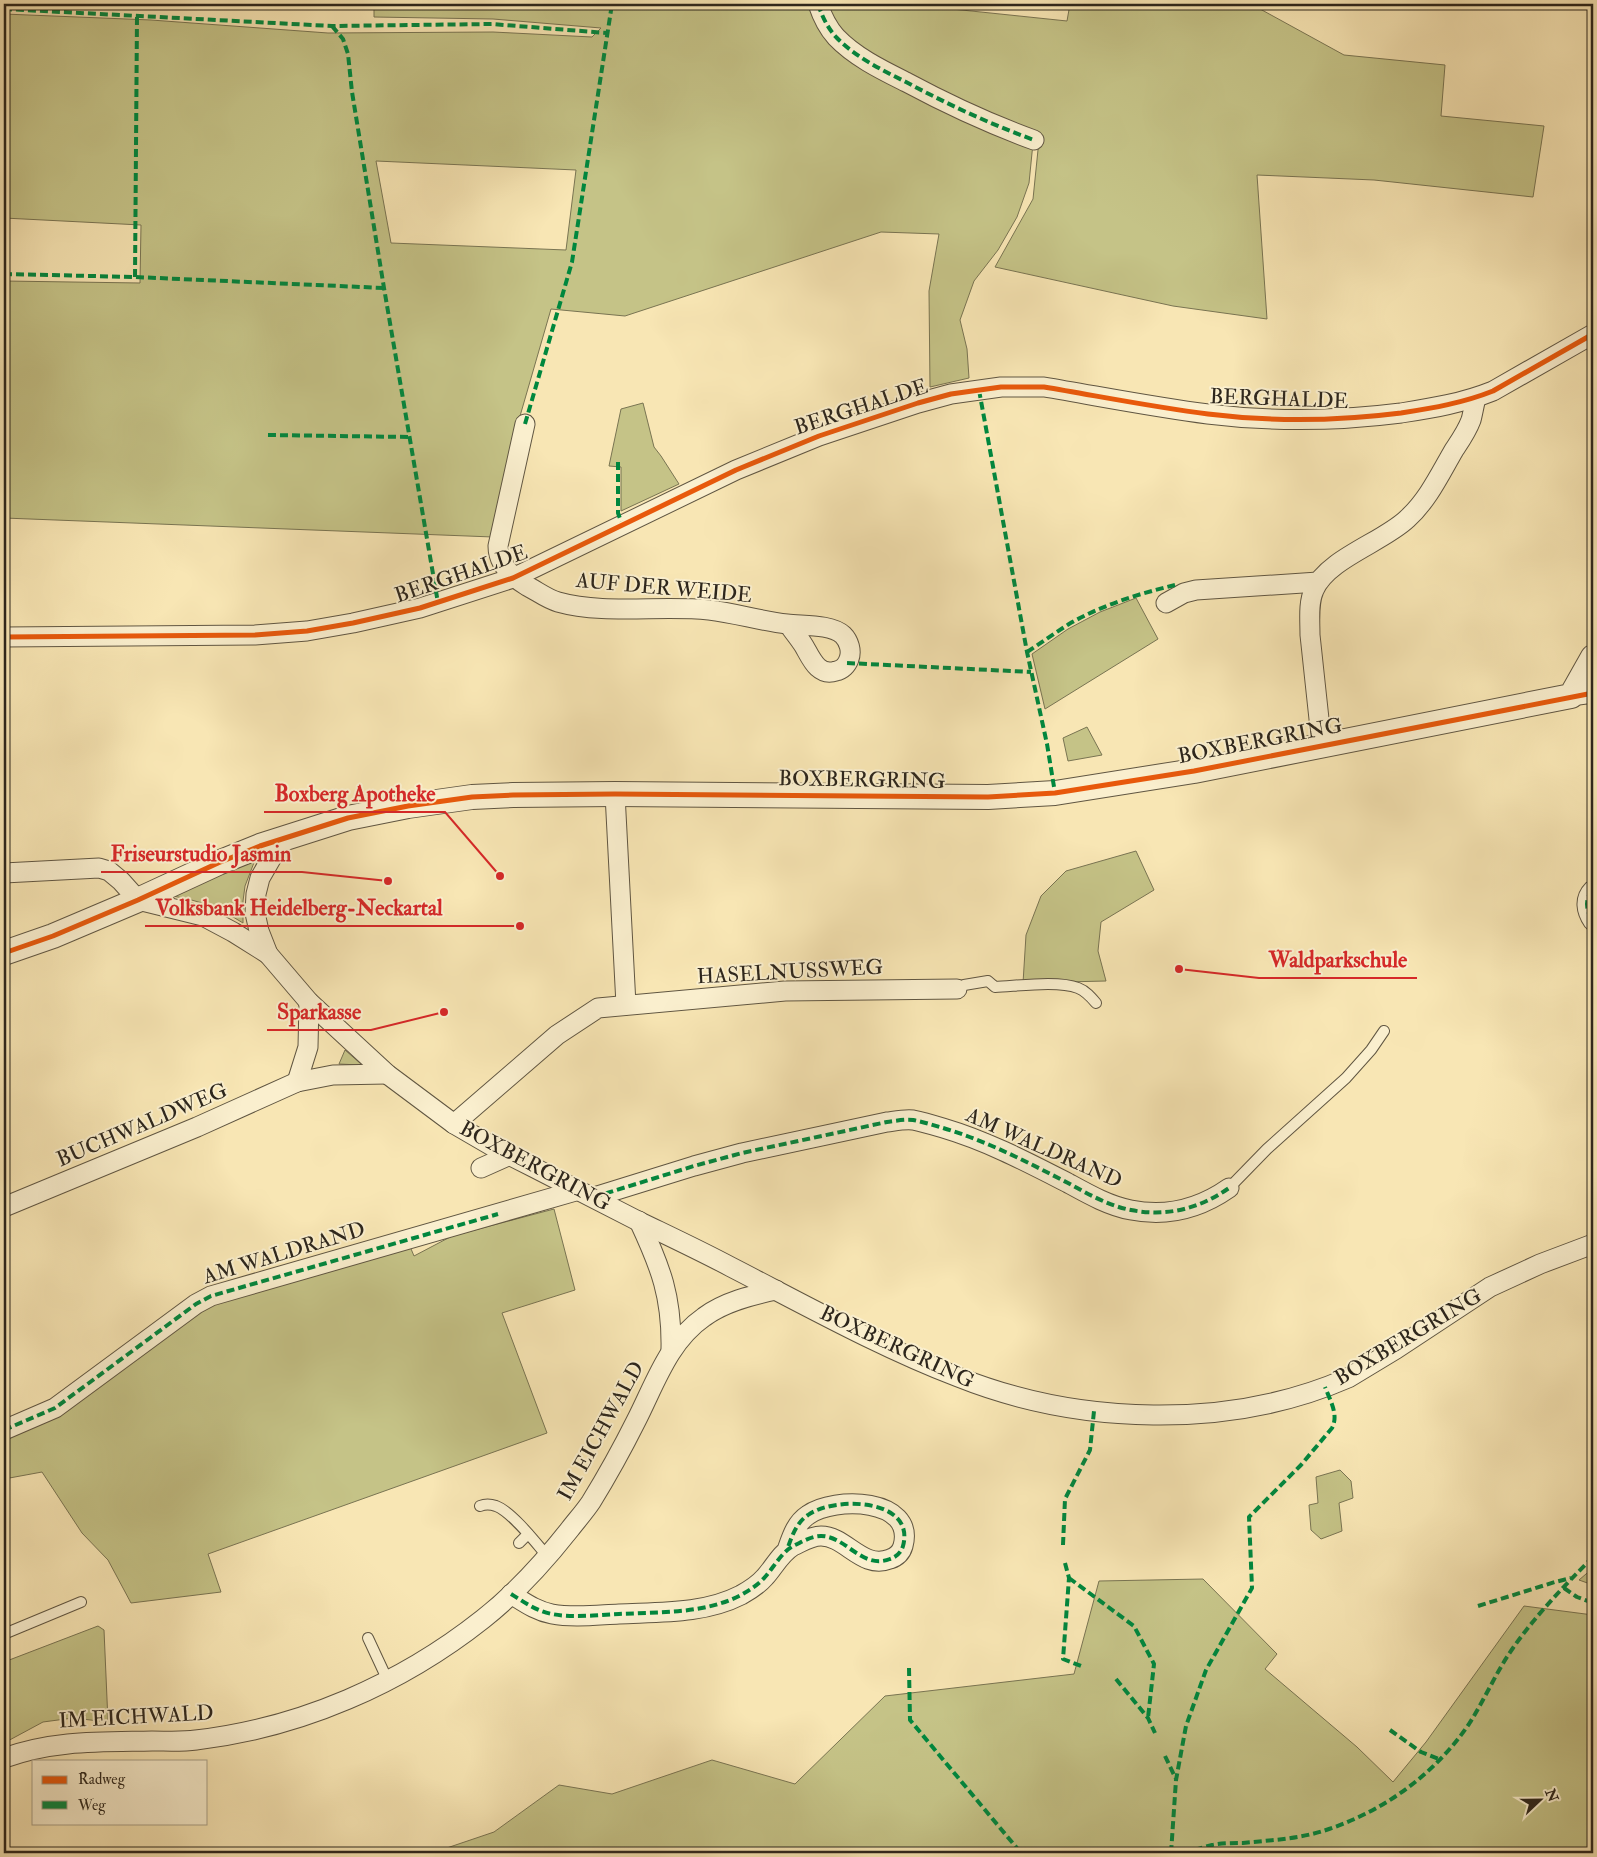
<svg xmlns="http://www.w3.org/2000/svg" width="1597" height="1857" font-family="'IM FELL Double Pica',serif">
  <rect width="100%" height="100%" fill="#f8e6b4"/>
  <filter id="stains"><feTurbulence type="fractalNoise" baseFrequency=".004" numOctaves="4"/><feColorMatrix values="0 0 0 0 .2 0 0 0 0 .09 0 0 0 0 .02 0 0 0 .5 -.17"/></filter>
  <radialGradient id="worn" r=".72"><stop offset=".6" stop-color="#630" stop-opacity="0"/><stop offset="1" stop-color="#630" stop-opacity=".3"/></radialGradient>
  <!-- green -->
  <g fill="#c5c387" stroke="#797452" fill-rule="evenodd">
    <polygon points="137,4 242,4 242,9"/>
    <path d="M374,4H904L1067,21L1070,4H1251L1344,55L1445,65L1441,116L1544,126L1533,197L1374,180L1257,175L1267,319L1173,306L995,267L1033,199L1039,140L1033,143L1029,183L1017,217L998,250L974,281L960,320L967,349L969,378L930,387L929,291L939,234L881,232L625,316L551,309L518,423L493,537L4,518V281L140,283L141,225L4,218V14L151,20L328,33L493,32L592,37L601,28L493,19L374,17ZM376,161L576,170L566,250L391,243Z"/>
    <polygon points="643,403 654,447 661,456 679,484 621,511 621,467 609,466 621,409"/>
    <polygon points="1136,598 1158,639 1045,709 1032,654 1068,629 1100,612"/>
    <polygon points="1087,727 1102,755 1068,761 1063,738"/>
    <polygon points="1136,851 1154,890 1101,922 1098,951 1106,981 1023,983 1026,935 1041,896 1066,871"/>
    <path d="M255,860L245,886L243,901V923C221,909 199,900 172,896L194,884Z"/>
    <polygon points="345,1050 361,1064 360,1065 339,1064"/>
    <polygon points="554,1209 575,1290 502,1313 547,1433 208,1554 221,1592 131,1603 108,1560 82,1533 42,1472 4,1479 4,1435 199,1309 409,1244 414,1256 452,1236"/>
    <polygon points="1340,1470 1351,1481 1353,1498 1339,1503 1342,1531 1321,1539 1311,1530 1309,1505 1318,1503 1316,1477"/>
    <polygon points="1593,1568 1593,1585 1579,1580"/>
    <polygon points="1203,1579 1277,1654 1265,1669 1357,1747 1393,1782 1426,1742 1524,1606 1593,1615 1593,1853 432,1853 494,1832 559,1785 612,1794 712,1760 795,1784 885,1696 1074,1674 1099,1581"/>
    <polygon points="98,1626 104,1630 108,1722 73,1718 43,1722 4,1743 4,1662"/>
  </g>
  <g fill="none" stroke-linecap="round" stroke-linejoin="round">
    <!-- service casing -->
    <g stroke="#605642" stroke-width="12">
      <g id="service">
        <path d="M957,989L964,985L988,981L995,987C1018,986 1058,980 1078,988C1086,991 1091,997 1096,1003"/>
        <polyline points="1229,1188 1267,1149 1346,1078 1371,1050 1384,1031"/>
        <path d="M480,1506C485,1504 490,1504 496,1506C512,1512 536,1543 548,1557"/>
        <polyline points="519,1543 528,1534"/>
        <polyline points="4,1634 81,1602"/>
        <polyline points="368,1638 388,1681"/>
      </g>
    </g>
    <!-- minor casing -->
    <g stroke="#605642" stroke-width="21">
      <g id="minor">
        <path d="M818,4C822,16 827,27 836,37C855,57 882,70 906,82C947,104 990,124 1034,140"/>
        <path d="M525,424L498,546C498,565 512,577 527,586C537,591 547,599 558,602C604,615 660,605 709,610C735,613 761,621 787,624C803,626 831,624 843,635C849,641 852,651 849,659C847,665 842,670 836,671C818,677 811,658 804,646C799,638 793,631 788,624"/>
        <polyline points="1166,603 1184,593 1196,590 1318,582"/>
        <path d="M4,637L255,635L307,631L353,623L420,608L513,578L736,470L819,436L918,403L951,394L1001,387H1044C1098,396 1153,407 1208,414C1272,422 1338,421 1401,413C1433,408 1463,403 1493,391L1593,334"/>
        <polyline points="1571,696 1593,693"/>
        <path d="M1322,747L1310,635C1310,620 1308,603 1314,590C1327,559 1383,542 1407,519C1428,500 1440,474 1454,450C1460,441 1467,431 1471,420C1473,413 1474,405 1476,398"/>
        <polyline points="615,794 626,1005"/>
        <path d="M283,838L260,878L256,894L255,913L259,931L268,954L309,1002L387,1074L454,1124L497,1149C545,1173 593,1198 640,1222C671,1237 701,1251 731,1267C805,1305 880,1347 958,1377C1078,1425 1229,1430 1348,1378L1396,1349L1490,1287L1540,1264L1593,1244"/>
        <polyline points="4,873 99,868 109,871 121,881 138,900 203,916 233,932 268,954"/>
        <path d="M1593,890C1584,899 1586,911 1593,921"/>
        <polyline points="297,1082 308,1047 309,1002"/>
        <polyline points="454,1124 557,1035 598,1008 785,991 957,989"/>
        <polyline points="481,1168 510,1155"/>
        <path d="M594,1197L694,1166L742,1153L887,1122C895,1121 905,1119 913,1120C923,1122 933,1125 943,1128C987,1141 1027,1162 1068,1183C1088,1194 1109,1206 1131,1210C1166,1217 1199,1209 1229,1188"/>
        <polyline points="4,1207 197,1127 297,1082 333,1075 387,1074"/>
        <path d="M639,1221C661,1268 672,1297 671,1349"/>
        <polyline points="4,1430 55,1408 196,1304 211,1296 579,1190"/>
        <path d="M511,1594C524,1602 536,1611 552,1614C573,1618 597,1615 619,1614C660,1612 704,1614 741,1595C750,1590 759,1584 765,1577C774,1567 781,1553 793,1546C802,1542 811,1536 821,1536C846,1536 862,1570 890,1559C896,1557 901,1553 903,1546C916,1498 834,1496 808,1515C796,1523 792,1536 787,1550"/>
        <path d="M4,1758C54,1740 100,1742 152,1741C167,1741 182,1742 196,1740C300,1728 401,1684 483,1619C516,1593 544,1562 570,1529C577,1520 585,1511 591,1502C607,1476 622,1449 636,1421C655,1384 668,1342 704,1317C724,1302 752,1295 776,1290"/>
      </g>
    </g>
    <!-- tertiary casing -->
    <g stroke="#605642" stroke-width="26">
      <polyline id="tertiary" points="4,953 53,936 138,900 218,863 260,846 348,818 408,806 472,797 513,795 615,794 988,797 1055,793 1194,771 1571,696 1593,657"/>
    </g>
    <!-- service -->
    <use href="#service" stroke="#faefce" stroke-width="10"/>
    <!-- minor -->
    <use href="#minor" stroke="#faefce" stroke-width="19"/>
    <!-- tertiary -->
    <use href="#tertiary" stroke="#faefce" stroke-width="24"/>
    <!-- quiet -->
    <g stroke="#00873e" stroke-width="4" stroke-dasharray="8 4" stroke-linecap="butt">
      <path d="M818,4C822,16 827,27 836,37C855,57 882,70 906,82C947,104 990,124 1034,140"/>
      <polyline points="4,9 332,26 492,24 607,33"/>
      <polyline points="332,26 343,39 348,54 352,92 384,288 438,603"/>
      <polyline points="4,274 135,277 384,288"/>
      <polyline points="135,277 137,16"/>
      <polyline points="979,390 1027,652 1047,744 1055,793"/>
      <polyline points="525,424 572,262 612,4"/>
      <polyline points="268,435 409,437"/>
      <polyline points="618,462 618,513 622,524"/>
      <path d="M1027,652C1041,643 1055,633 1069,624C1102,605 1138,594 1175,585"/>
      <polyline points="847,663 1031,672"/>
      <path d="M1593,890C1584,899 1586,911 1593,921"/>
      <path d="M594,1197L694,1166L742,1153L887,1122C895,1121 905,1119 913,1120C923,1122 933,1125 943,1128C987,1141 1027,1162 1068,1183C1088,1194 1109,1206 1131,1210C1166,1217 1199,1209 1229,1188"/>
      <polyline points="4,1430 55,1408 196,1304 211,1296 498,1214"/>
      <polyline points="1063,1545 1065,1499 1090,1450 1094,1411"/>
      <polyline points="1065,1563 1069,1578 1063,1659 1081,1666"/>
      <polyline points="1069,1578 1134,1626 1154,1664 1148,1718"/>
      <polyline points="1564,1588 1577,1597 1593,1603"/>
      <path d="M511,1594C524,1602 536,1611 552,1614C573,1618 597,1615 619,1614C660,1612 704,1614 741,1595C750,1590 759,1584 765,1577C774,1567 781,1553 793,1546C802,1542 811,1536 821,1536C846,1536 862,1570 890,1559C896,1557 901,1553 903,1546C916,1498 834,1496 808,1515C796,1523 792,1536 787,1550"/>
      <polyline points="1478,1606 1555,1582 1571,1578"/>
      <polyline points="909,1668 910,1720 1021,1853"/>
      <polyline points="1116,1679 1148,1718 1155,1733"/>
      <polyline points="1390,1730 1421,1752 1439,1759"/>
      <polyline points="1165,1756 1176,1779"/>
      <path d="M1171,1853L1176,1780L1186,1726L1206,1670L1252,1588L1249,1517L1301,1465L1332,1428C1339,1415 1330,1400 1325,1387"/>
      <path d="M1183,1853C1193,1851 1203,1847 1212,1845C1222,1843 1233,1843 1243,1843C1272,1840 1301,1839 1329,1829C1385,1810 1435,1774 1469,1724C1485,1699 1496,1672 1513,1648C1536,1615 1564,1586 1593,1557"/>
    </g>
    <!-- cycleway casing -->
    <g stroke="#faefce" stroke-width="8">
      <g id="cycleway">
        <path d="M4,637L255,635L307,631L353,623L420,608L513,578L736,470L819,436L918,403L951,394L1001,387H1044C1098,396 1153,407 1208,414C1272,422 1338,421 1401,413C1433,408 1463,403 1493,391L1593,334"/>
        <polyline points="4,953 53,936 138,900 218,863 260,846 348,818 408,806 472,797 513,795 615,794 988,797 1055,793 1194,771 1593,693"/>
      </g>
    </g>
    <!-- cycleway -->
    <use href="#cycleway" stroke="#e8590c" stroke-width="5"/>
  </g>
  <g text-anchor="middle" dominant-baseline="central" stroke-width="4" stroke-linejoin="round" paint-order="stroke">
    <!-- street labels -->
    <g font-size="21" fill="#2d261c" stroke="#faefce">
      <text transform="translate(1279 399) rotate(2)">BERGHALDE</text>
      <text transform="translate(861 407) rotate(-18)">BERGHALDE</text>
      <text transform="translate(461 574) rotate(-19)">BERGHALDE</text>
      <text transform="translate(664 588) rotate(5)">AUF DER WEIDE</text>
      <text transform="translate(1260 741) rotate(-11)">BOXBERGRING</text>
      <text transform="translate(862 780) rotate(1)">BOXBERGRING</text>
      <text transform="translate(790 972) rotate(-3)">HASELNUSSWEG</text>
      <text transform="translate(142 1125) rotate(-23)">BUCHWALDWEG</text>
      <text transform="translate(1044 1148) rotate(24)">AM WALDRAND</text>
      <text transform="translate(535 1166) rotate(28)">BOXBERGRING</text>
      <text transform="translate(284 1253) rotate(-17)">AM WALDRAND</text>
      <text transform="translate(1408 1337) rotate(-31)">BOXBERGRING</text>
      <text transform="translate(897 1347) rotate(25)">BOXBERGRING</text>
      <text transform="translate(601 1431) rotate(-61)">IM EICHWALD</text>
      <text transform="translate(136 1717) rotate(-3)">IM EICHWALD</text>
    </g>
  </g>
  <!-- callouts -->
  <path fill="none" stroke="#d62828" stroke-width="2" d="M500 876L445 812H264M388 881L302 872H101M520 926L453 926H145M1179 969L1259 978H1417M444 1012L371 1030H267"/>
  <g fill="#d62828" stroke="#faefce" stroke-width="2">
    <circle cx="500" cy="876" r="5"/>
    <circle cx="388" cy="881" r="5"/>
    <circle cx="520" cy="926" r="5"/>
    <circle cx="1179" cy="969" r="5"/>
    <circle cx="444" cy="1012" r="5"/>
  </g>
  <g font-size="22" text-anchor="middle" font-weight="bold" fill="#d62828" stroke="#faefce" stroke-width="4" stroke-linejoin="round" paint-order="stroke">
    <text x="355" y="801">Boxberg Apotheke</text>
    <text x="201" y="861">Friseurstudio Jasmin</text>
    <text x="299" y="915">Volksbank Heidelberg-Neckartal</text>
    <text x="1338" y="967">Waldparkschule</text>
    <text x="319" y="1019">Sparkasse</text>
  </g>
  <!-- margin -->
  <rect width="1597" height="1857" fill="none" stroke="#f8e6b4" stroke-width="20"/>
  <rect x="5" y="5" width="1587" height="1847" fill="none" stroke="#2d261c" stroke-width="2.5"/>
  <rect x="10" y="10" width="1577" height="1837" fill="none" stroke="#2d261c"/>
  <!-- legend -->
  <rect x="32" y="1760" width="175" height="65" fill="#faefce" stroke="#a89f87"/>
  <rect x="42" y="1776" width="25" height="8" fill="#e8590c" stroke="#a89f87"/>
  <text x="78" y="1784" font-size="15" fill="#2d261c">Radweg</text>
  <rect x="42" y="1801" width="25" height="8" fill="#00873e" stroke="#a89f87"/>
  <text x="78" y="1810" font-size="15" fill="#2d261c">Weg</text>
  <!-- north arrow -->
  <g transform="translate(1540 1800) rotate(68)" stroke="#faefce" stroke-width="4" paint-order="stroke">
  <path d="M0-4L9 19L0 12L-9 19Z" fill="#2d261c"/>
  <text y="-8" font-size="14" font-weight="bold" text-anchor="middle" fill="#2d261c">N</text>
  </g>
  <rect width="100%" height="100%" filter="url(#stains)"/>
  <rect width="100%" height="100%" fill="url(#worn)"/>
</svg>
